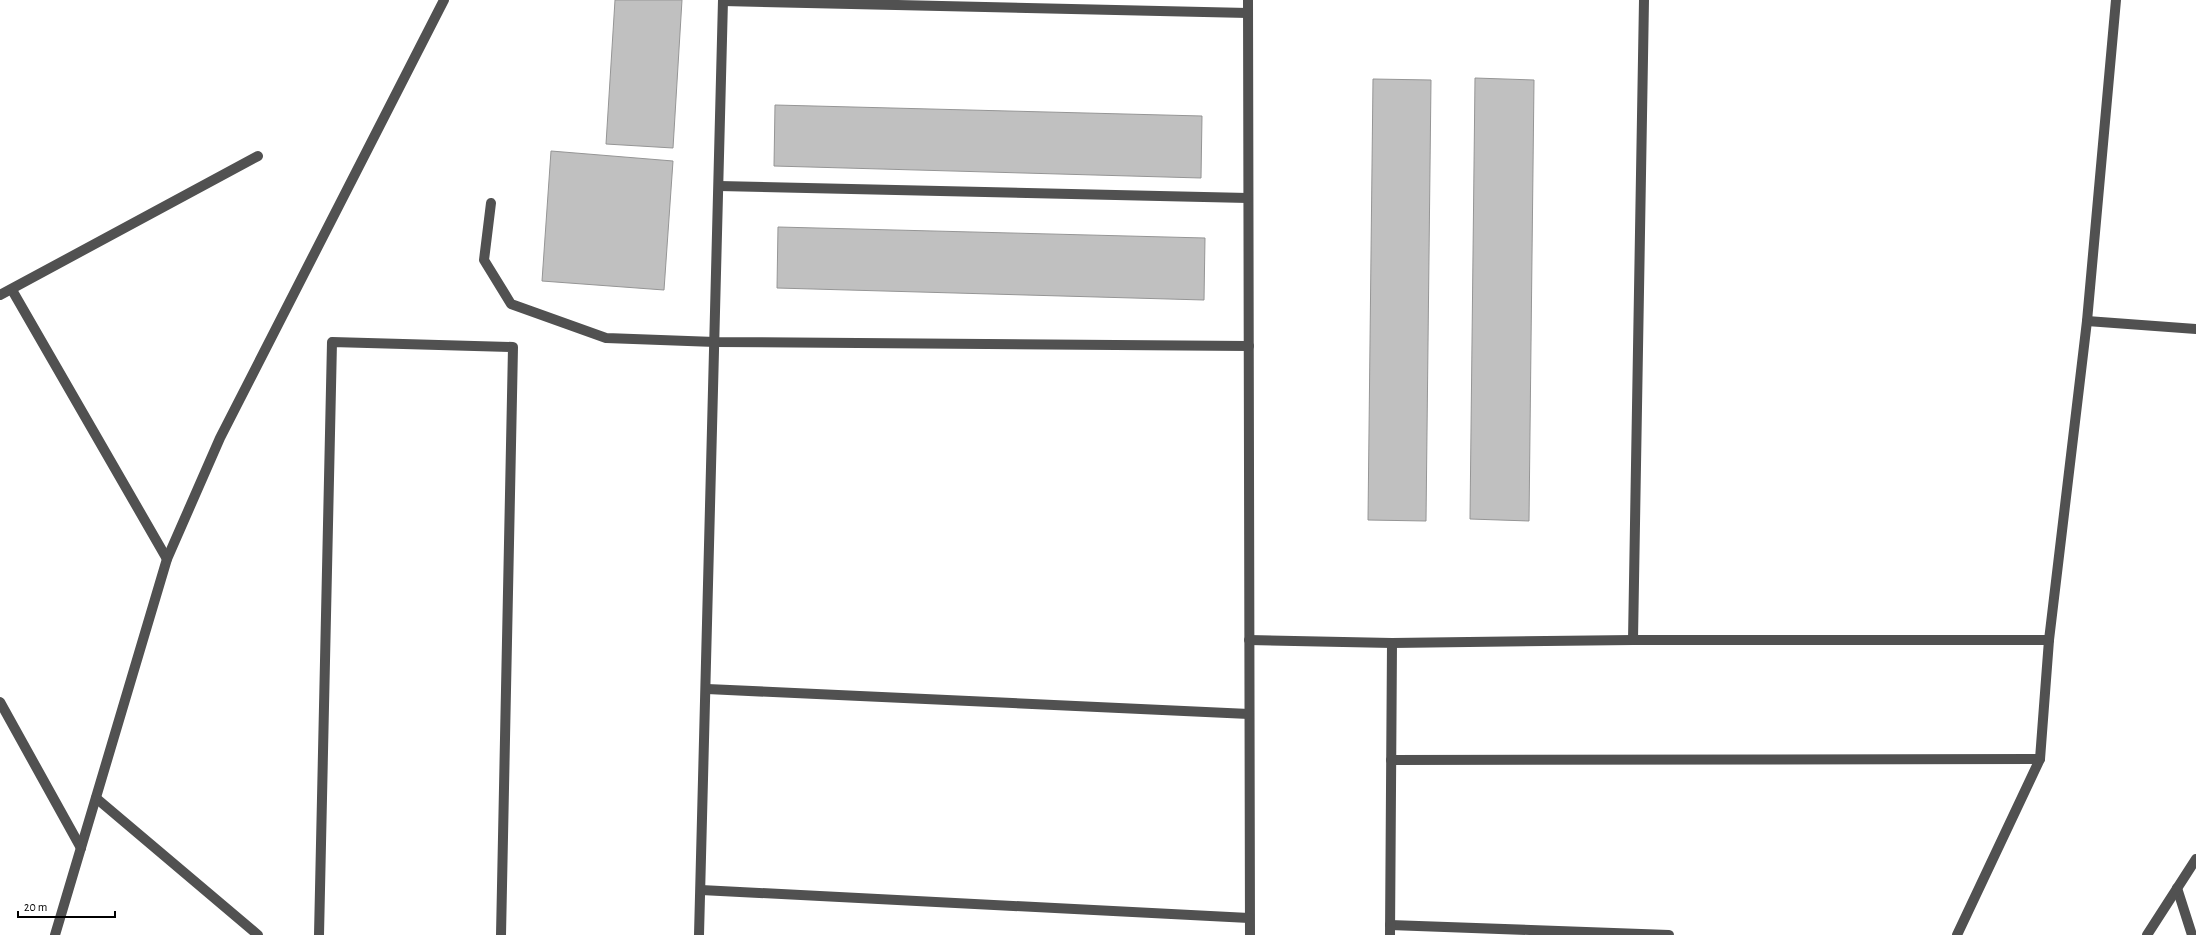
<svg xmlns="http://www.w3.org/2000/svg" width="2196" height="935" font-family="'Alegreya Sans',sans-serif">
  <rect width="100%" height="100%" fill="#fff"/>
  <!-- building -->
  <g fill="#c0c0c0" stroke="#959595">
    <polygon points="615,0 682,0 673,148 606,144"/>
    <polygon points="1475,78 1534,80 1529,521 1470,519"/>
    <polygon points="1373,79 1431,80 1426,521 1368,520"/>
    <polygon points="775,105 1202,116 1201,178 774,166"/>
    <polygon points="551,151 673,161 664,290 542,281"/>
    <polygon points="778,227 1205,238 1204,300 777,288"/>
  </g>
  <g fill="none" stroke-linecap="round" stroke-linejoin="round">
    <!-- minor -->
    <g stroke="#515151" stroke-width="10">
      <polyline points="1248,0 1250,935"/>
      <polyline points="723,1 1248,13"/>
      <polyline points="719,186 1248,198"/>
      <polyline points="491,203 484,260 511,304 606,338 715,342 1249,346"/>
      <polyline points="12,290 167,559"/>
      <polyline points="0,295 258,156"/>
      <polyline points="2087,321 2196,329"/>
      <polyline points="1249,640 1392,643 1633,640 2049,640"/>
      <polyline points="1633,640 1644,0"/>
      <polyline points="707,689 1249,714"/>
      <polyline points="0,702 81,848"/>
      <polyline points="1391,760 2040,759"/>
      <polyline points="96,798 258,935"/>
      <polyline points="2177,888 2192,935"/>
      <polyline points="701,890 1249,918"/>
      <polyline points="1390,925 1669,935"/>
      <polyline points="55,935 167,559 220,438 444,0"/>
      <polyline points="319,935 332,342 513,347 501,935"/>
      <polyline points="699,935 723,0"/>
      <polyline points="1390,935 1392,643"/>
      <polyline points="1957,935 2040,759 2049,640 2087,321 2116,0"/>
      <polyline points="2147,935 2196,859"/>
    </g>
  </g>
  <!-- scale -->
  <path d="M18 911v6h97v-6" fill="none" stroke="#000000" stroke-width="2"/>
  <text x="24" y="911" font-size="12" fill="#000000" stroke="#ffffff" stroke-width="3" paint-order="stroke">20 m</text>
</svg>
